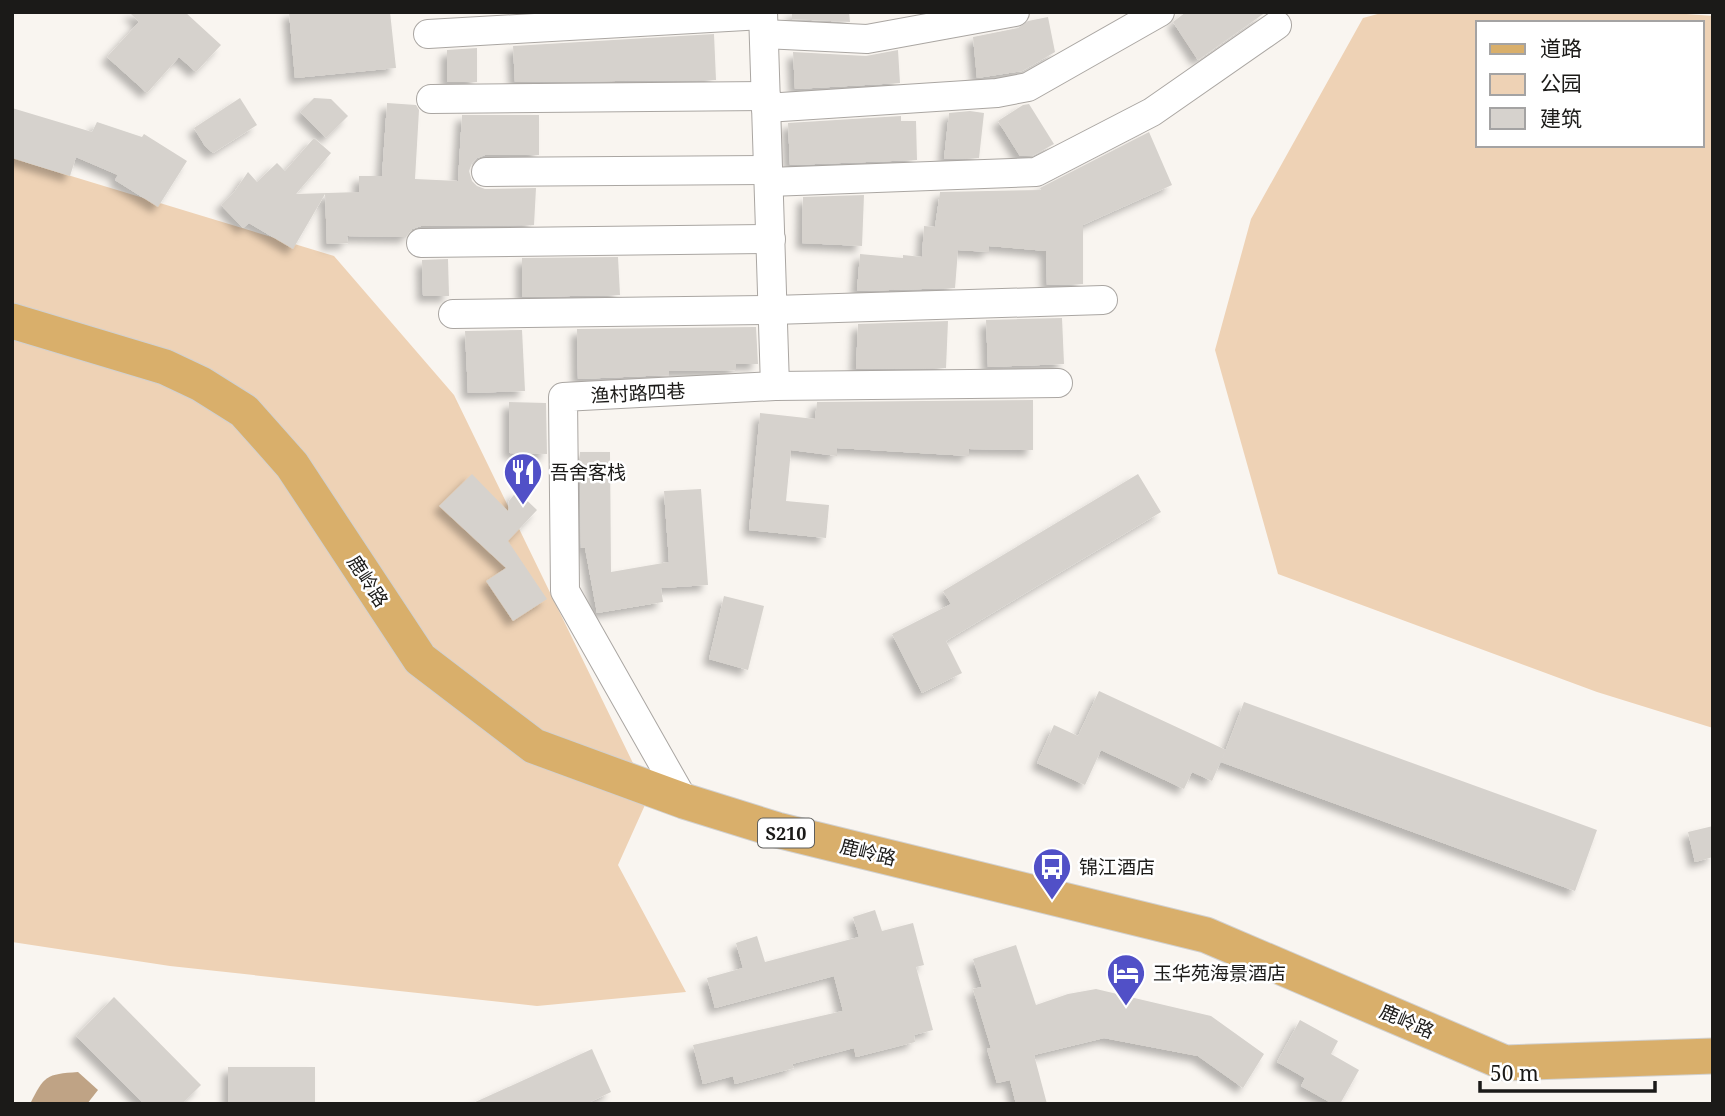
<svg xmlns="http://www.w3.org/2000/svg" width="1725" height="1116" font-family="'Noto Serif','Noto Sans SC',serif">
  <defs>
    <filter id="shadow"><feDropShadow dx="-6" dy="6" stdDeviation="3.5" flood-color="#0004"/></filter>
  </defs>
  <rect width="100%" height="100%" fill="#f9f5f0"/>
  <!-- green -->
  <g fill="#eed2b5" fill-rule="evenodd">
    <path d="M1385,12H1660L1713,16V728L1597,692L1278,574L1215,350L1251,219L1363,18ZM1478,23H1702V145H1478Z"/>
    <polygon points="12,155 25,162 334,256 454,395 649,796 618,865 686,992 537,1006 170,966 12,942"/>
  </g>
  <!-- water -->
  <path fill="#bfa385" d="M78,1072L98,1090L87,1104H30C44,1076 46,1074 78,1072Z"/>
  <!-- building -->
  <g fill="#d6d2cd" filter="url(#shadow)">
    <polygon points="129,12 185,12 221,45 196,72 179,57 147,93 107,57 139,22"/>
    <polygon points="289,12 390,12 396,68 295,78"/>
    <polygon points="792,12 849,12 850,22 792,19"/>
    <polygon points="1186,12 1266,12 1198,60 1173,22"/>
    <polygon points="1048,17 1055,52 1022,71 977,78 973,37 1018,28 1028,21"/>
    <polygon points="714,34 716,80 515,82 513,46"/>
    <polygon points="477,48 477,82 447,82 447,50"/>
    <polygon points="898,50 900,83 795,89 793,52 866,56"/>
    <polygon points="240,98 257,125 213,153 205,146 194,128"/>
    <polygon points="314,98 331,99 348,116 326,138 300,112"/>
    <polygon points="387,103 416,105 419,110 415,179 458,181 462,115 539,115 539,155 485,155 477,158 472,163 469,171 472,181 477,186 485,189 536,188 534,225 421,226 412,229 406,237 347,236 348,243 327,244 325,194 293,249 249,223 243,228 221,205 235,191 248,172 257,182 277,163 285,171 314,138 331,153 296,194 359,192 359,176 382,176"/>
    <polygon points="1029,104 1054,144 1032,156 1020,156 998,121 1023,105"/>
    <polygon points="12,108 92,132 97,122 142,137 144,134 187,161 158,207 115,180 118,175 76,157 70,176 12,158"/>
    <polygon points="970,111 984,113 979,158 944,159 949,113"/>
    <polygon points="901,116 901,121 916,121 917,160 790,165 788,123"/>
    <polygon points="1149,132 1172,185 1083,225 1083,284 1047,285 1046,251 989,246 989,252 958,250 955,288 857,291 860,254 903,258 903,255 922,257 924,226 935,227 940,192 1041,190 1040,188"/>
    <polygon points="864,195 862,246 802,243 803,197"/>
    <polygon points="618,257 620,295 522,297 522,258"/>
    <polygon points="448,259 449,296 423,296 422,260"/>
    <polygon points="1062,318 1064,364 988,367 986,320"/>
    <polygon points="948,321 946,368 856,369 858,324"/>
    <polygon points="756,327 758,364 736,364 736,370 669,371 669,375 578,379 577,329"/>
    <polygon points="522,330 525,391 468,393 465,331"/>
    <polygon points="1033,400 1033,450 969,449 969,456 837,448 837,456 791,450 786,501 829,505 826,538 749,530 760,413 815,419 817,402"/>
    <polygon points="509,402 546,403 547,454 509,453"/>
    <polygon points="580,452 610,452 611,572 669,562 664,491 701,489 708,585 661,588 663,602 597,613 585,548 581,548"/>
    <polygon points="472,474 508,511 509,501 517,491 537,510 508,541 547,599 513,621 486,581 506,568 439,506"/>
    <polygon points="1138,474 1161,512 946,641 962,673 922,693 892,634 951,604 943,591"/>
    <polygon points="724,596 764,606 748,670 709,659"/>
    <polygon points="1099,691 1226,750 1212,781 1192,772 1184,789 1101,750 1085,785 1037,763 1054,725 1078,736"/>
    <polygon points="1244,702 1597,830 1575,891 1221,762"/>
    <polygon points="1713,826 1713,857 1695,862 1688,832"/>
    <polygon points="875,910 882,931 913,923 924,965 916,967 933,1030 914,1035 915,1042 856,1057 854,1048 792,1064 794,1068 735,1084 733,1076 703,1084 693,1045 843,1011 834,976 715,1008 707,978 743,968 736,943 757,936 765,962 859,937 853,917"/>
    <polygon points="1016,945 1036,1005 1068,994 1096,989 1211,1016 1264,1054 1243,1088 1198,1056 1104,1038 1034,1055 1047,1104 1016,1104 1010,1080 997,1083 987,1049 991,1048 973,989 982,987 973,959"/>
    <polygon points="114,997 201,1085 182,1104 144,1104 76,1036"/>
    <polygon points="1300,1020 1338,1041 1331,1054 1359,1070 1340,1104 1333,1104 1301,1086 1305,1078 1277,1062"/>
    <polygon points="592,1049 611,1092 586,1104 471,1104"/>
    <rect x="228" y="1067" width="87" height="37"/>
  </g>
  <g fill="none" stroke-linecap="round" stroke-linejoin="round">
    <!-- minor casing -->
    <g stroke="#aaa6a2" stroke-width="30">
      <g id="minor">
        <polyline points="428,34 763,15"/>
        <polyline points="764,34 867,39 1015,12"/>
        <polyline points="431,99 766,96"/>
        <polyline points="766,108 997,93 1028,87 1160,12"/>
        <polyline points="486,172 768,170"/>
        <polyline points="769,182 1036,172 1152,112 1277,25"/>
        <polyline points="421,243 771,239"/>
        <polyline points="453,314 773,310 1103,300"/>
        <polyline points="775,386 1058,383"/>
        <polyline points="684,801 565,591 563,397 775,386 763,12"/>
      </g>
    </g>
    <!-- major casing -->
    <g stroke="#d1d1d1" stroke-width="37">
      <polyline id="major" points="12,321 165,367 201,384 244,411 292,465 420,659 534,746 684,801 777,830 1206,935 1505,1063 1713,1056"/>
    </g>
    <!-- minor -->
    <use href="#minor" stroke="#fff" stroke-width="28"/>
    <!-- major -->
    <use href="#major" stroke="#d9af6b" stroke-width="35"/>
  </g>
  <!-- icons -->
  <defs>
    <g id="restaurant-pin" transform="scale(2.0125)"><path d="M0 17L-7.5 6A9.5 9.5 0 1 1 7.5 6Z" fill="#5150c7" stroke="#fff"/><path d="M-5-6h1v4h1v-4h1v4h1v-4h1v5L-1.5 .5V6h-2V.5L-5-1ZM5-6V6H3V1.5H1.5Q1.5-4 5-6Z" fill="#fff"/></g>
    <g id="bus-pin" transform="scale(2.0125)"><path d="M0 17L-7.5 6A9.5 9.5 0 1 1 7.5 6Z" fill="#5150c7" stroke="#fff"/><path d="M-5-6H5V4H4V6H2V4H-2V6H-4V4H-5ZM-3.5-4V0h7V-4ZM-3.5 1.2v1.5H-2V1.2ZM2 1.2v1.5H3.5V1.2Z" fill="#fff"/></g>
    <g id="hotel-pin" transform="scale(2.0125)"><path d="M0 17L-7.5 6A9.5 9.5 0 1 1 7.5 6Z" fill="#5150c7" stroke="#fff"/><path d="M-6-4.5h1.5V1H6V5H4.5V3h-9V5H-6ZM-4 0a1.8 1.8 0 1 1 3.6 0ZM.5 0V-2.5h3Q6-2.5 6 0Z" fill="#fff"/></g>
  </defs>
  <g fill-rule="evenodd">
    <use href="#restaurant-pin" x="523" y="472"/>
    <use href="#bus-pin" x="1052" y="867"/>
    <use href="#hotel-pin" x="1126" y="973"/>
  </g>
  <g text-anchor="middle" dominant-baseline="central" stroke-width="5" stroke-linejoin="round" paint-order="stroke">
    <!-- shield labels -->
    <rect fill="#fff" stroke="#5f5f5d" stroke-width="2" x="758" y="818.5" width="56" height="29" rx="5"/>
    <g font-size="18" font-weight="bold" fill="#1b1a18">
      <text x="786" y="833">S210</text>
    </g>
    <!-- street labels -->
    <g font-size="19" fill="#1b1a18" stroke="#fff">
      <text transform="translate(638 393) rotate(-3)">渔村路四巷</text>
      <text transform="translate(368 581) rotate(57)">鹿岭路</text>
      <text transform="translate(868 852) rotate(14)">鹿岭路</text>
      <text transform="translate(1407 1021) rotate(23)">鹿岭路</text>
    </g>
    <!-- poi labels -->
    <g font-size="19" fill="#1b1a18" stroke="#fff" text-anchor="start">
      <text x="550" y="472">吾舍客栈</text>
      <text x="1079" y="867">锦江酒店</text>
      <text x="1153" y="973">玉华苑海景酒店</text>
    </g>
  </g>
  <!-- border -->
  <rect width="1725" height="1116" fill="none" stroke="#1b1a18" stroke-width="28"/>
  <!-- legend -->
  <rect x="1476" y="21" width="228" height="126" fill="#ffffff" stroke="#a4a3a3" stroke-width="2"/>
  <rect x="1490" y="44" width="35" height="10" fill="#d9af6b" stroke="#a4a3a3" stroke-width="2"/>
  <text x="1540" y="56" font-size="21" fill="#1b1a18">道路</text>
  <rect x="1490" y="74" width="35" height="21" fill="#eed2b5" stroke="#a4a3a3" stroke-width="2"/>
  <text x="1540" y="91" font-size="21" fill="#1b1a18">公园</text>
  <rect x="1490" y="108" width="35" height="21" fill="#d6d2cd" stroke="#a4a3a3" stroke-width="2"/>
  <text x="1540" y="126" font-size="21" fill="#1b1a18">建筑</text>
  <!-- scale -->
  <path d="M1480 1081v10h175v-10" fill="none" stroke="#1b1a18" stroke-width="3.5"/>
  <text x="1490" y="1081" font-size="21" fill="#1b1a18" stroke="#ffffff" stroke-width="5" paint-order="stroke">50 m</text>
</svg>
